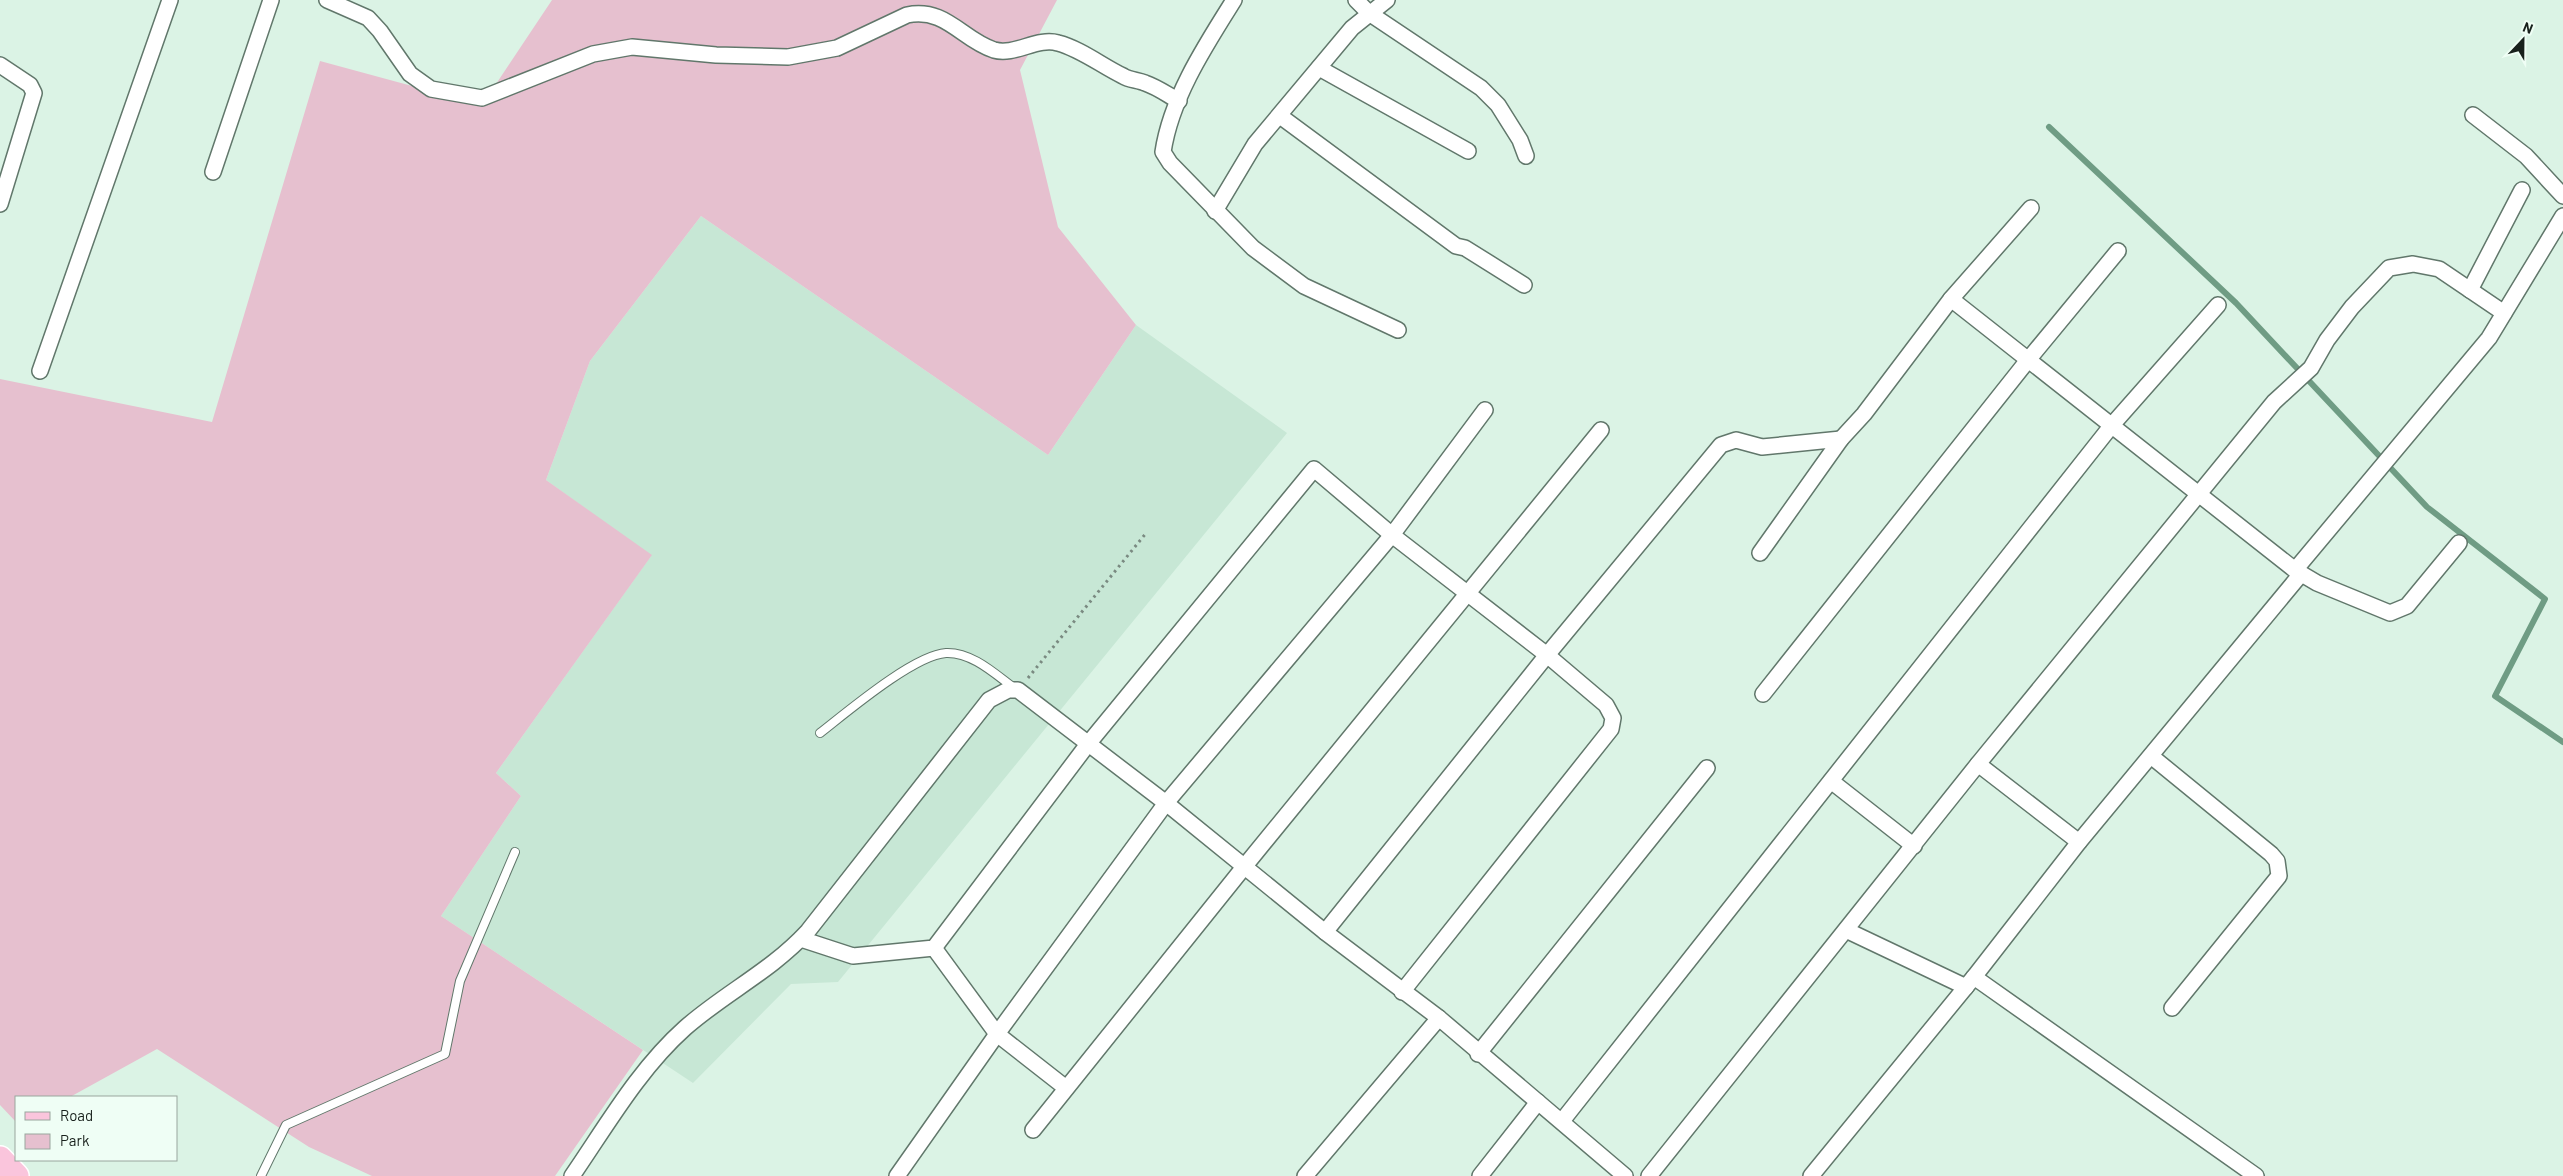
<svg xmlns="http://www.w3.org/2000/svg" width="2563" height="1176" font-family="Barlow,sans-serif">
  <rect width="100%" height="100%" fill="#dbf3e5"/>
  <!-- built -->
  <polygon fill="#c7e7d5" points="701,216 1048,455 1136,325 1287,433 838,982 791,984 693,1083 441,916 521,796 496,773 651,556 546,480 590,361"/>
  <!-- green -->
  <polygon fill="#e6c0cf" points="552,0 1057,0 1020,70 1058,227 1136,325 1048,455 701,216 590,361 546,480 652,555 496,773 521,796 441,916 643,1050 555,1176 372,1176 309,1147 157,1049 70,1097 16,1097 16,1122 0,1105 0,379 212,422 320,61 482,105"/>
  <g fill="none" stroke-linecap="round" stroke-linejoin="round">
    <!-- stream -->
    <polyline stroke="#6f9c84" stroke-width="6" points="2049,127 2236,303 2427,507 2545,599 2495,696 2563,742"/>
    <!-- service casing -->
    <g stroke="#61776b" stroke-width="10">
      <g id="service">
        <path d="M820,733C847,712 914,655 946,653C972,652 995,674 1014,688"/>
        <polyline points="261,1176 286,1125 445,1054 460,981 515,852"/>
      </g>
    </g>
    <!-- minor casing -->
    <g stroke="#61776b" stroke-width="18">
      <g id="minor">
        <path d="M327,0L368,18L380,31L410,74L431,89L482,98L593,54L632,47L716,55L788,57L837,48L907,15C946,7 962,40 994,50C1015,56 1037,37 1058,43C1081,49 1102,66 1123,76C1129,80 1138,80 1145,83C1157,87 1168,95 1179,101"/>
        <path d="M1234,0C1205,46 1171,98 1163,152L1170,163L1253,248L1304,286L1398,330"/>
        <polyline points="1356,0 1369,13 1481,88 1498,105 1520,140 1526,156"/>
        <polyline points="0,65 30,85 34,93 0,204"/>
        <polyline points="1319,68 1468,151"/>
        <polyline points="2473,115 2526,156 2563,196"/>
        <polyline points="1280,116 1456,246 1465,248 1524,285"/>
        <polyline points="213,172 271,0"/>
        <polyline points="1215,211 1255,144 1352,28 1387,0"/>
        <polyline points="2470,290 2522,190"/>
        <polyline points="1951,299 2295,570 2317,583 2390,613 2407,606 2459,543"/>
        <polyline points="40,371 170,0"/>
        <polyline points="1760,553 1841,439 1864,414 1951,299 2031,208"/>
        <polyline points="2295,570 2489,338 2563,216"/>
        <polyline points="1763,694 2028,360 2118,251"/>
        <polyline points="2151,756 2271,854 2277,861 2279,876 2172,1008"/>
        <polyline points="1978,764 2079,842"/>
        <polyline points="1831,781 1914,846"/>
        <polyline points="1846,930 1966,987"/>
        <polyline points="1325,932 1547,655 1721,445 1736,440 1762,447 1841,439"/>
        <polyline points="801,939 853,956 934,948 1088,744 1314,469 1392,535 1547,655 1606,705 1613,718 1611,729 1402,992"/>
        <polyline points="934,948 997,1034 1066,1088"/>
        <polyline points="1974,977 2256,1176"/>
        <polyline points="1478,1054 1707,768"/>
        <polyline points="1562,1121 2112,425 2218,305"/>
        <polyline points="1033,1130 1244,867 1601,430"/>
        <path d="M572,1176C607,1125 639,1069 685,1028C726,992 770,972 808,931L989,700L1008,690H1018L1166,803L1325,932L1439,1018L1625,1176"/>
        <polyline points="897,1176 997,1034 1166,803 1392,535 1485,410"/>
        <polyline points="1305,1176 1439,1018"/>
        <polyline points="1480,1176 1538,1102"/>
        <polyline points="1649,1176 1978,764 2274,402 2311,368 2327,340 2352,307 2389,268 2413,264 2439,269 2504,313"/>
        <polyline points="1811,1176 1974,977 2079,842 2301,574"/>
      </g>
    </g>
    <!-- primary casing -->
    <g stroke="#fff" stroke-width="28">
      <polyline id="primary" points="0,1159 16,1176"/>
    </g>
    <!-- path -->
    <polyline stroke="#7a8a81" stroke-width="3" stroke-dasharray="2.5 4" stroke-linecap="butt" points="1028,678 1147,532"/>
    <!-- service -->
    <use href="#service" stroke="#fff" stroke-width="8"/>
    <!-- minor -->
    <use href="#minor" stroke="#fff" stroke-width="15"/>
    <!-- primary -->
    <use href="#primary" stroke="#fac5dc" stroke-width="25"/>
  </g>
  <!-- legend -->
  <rect x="15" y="1096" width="162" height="65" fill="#effef5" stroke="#99a69e"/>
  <rect x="25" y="1112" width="25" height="8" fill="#fac5dc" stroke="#99a69e"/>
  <text x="60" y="1121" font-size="15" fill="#18211c">Road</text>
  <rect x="25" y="1134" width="25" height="15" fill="#e6c0cf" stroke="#99a69e"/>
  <text x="60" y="1146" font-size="15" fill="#18211c">Park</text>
  <!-- north arrow -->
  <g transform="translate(2523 40) rotate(22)" stroke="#effef5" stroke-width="4" paint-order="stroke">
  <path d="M0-4L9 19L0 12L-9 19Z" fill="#18211c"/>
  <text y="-8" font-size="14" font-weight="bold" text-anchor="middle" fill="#18211c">N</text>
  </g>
</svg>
